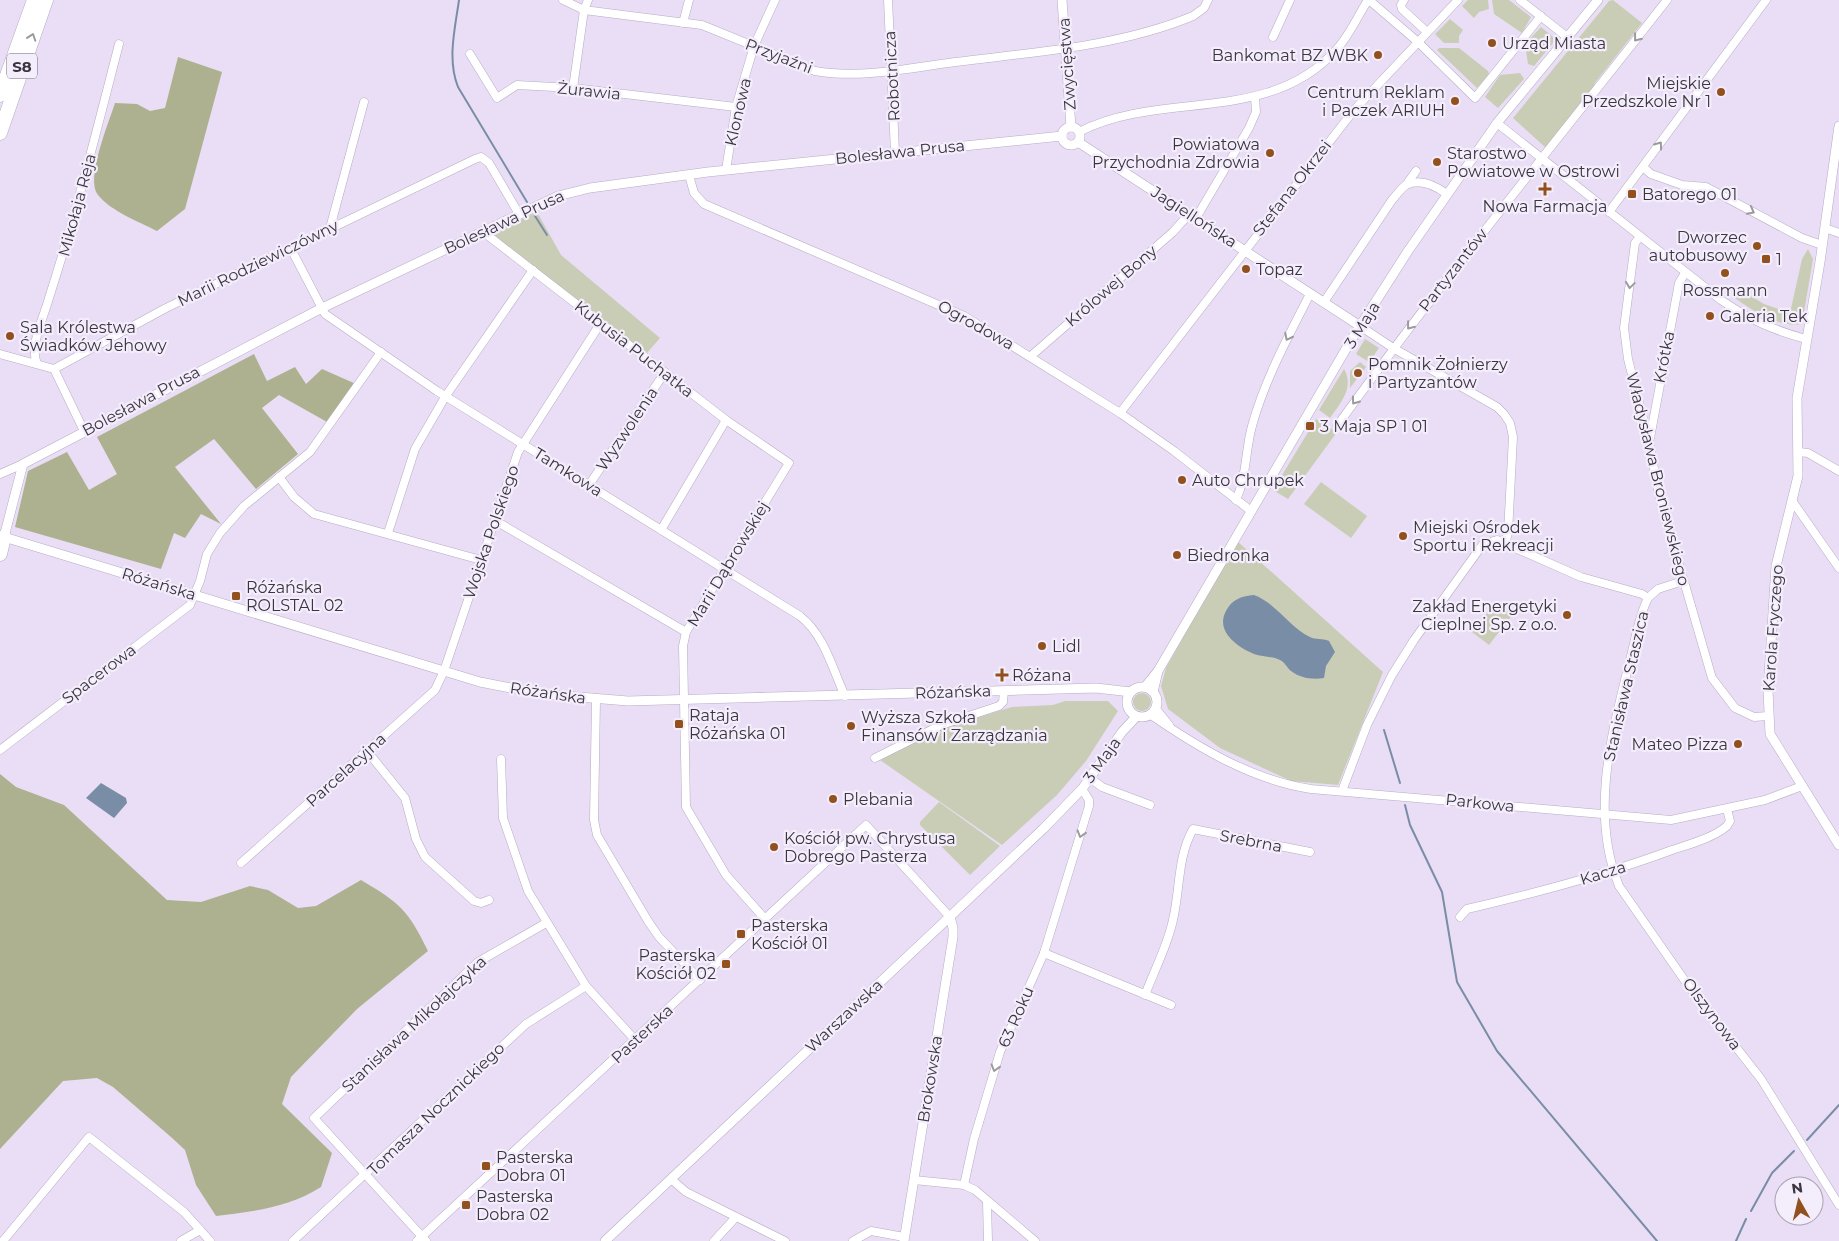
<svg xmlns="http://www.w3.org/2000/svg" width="1839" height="1241" font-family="Montserrat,sans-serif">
  <rect width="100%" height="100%" fill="#e9def5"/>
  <!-- green -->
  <g fill="#cacdb5">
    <polygon points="1468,0 1488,0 1489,9 1479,12 1474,18 1462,6"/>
    <polygon points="1492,0 1509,0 1531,17 1522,33 1494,14"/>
    <polygon points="1613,0 1642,23 1594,84 1596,86 1546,148 1513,118 1609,1"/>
    <polygon points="1450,19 1463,30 1459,36 1459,43 1444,43 1435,34"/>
    <polygon points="1541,27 1553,37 1553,43 1534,66 1528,64 1525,44"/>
    <polygon points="1439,48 1459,48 1488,71 1489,74 1477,88 1437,50"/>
    <polygon points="1520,73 1524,79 1498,108 1485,97 1500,75"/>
    <polygon points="537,212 561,255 660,338 646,354 497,239 493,233"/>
    <path d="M1808,249L1813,259L1802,324C1778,328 1750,309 1732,296L1734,292L1742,291L1764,304L1790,313L1802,259Z"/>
    <polygon points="1365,339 1379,348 1369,362 1356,354"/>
    <polygon points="1360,362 1366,367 1350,388 1350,371"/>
    <path d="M1344,369C1355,387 1340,404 1330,418L1319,410Z"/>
    <polygon points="1316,419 1337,432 1288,499 1273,490"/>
    <polygon points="1321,482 1367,516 1351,538 1304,504"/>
    <polygon points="1237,541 1383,672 1338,785 1291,781 1220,748 1168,709 1161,686 1166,668"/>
    <polygon points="1497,601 1513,614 1489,645 1472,632"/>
    <circle cx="1142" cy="702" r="9"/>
    <polygon points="1065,701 1108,701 1118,711 1086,761 1057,795 1002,845 880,760 914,741 950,726 1012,707 1053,705"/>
    <polygon points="939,802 1000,846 970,875 920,825 920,822"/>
  </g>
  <!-- forest -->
  <g fill="#adb190">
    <path d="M178,57L222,72L185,209L157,231C138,221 112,212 98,195C85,179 109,122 115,103L137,104L150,111L165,108Z"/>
    <polygon points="254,354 267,381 295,367 306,384 322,369 356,384 327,422 279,395 262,408 298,454 256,489 214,439 175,467 221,524 201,514 185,538 174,533 161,569 15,527 28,471 67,452 89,490 117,474 97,437"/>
    <path d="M0,774L16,787L64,805L167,900L201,902L250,886L268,890L298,908L316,906L361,880C400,903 408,910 428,951L357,1009L291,1077L282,1104L332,1153L321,1187C288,1208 254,1211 216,1216L196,1185L185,1150L171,1137L113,1087L97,1078L63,1081L0,1149Z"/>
  </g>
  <!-- water -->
  <g fill="#7a8da7">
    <path d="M1254,595C1276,603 1289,627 1310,637C1316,640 1322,638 1329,641L1335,652L1326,666L1324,678C1312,680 1300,678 1291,671C1287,668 1285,662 1280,660C1272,656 1262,657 1254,654C1237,647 1215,631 1226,611C1232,599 1242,596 1254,595Z"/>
    <polygon points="101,783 126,798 127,803 114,818 86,798"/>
  </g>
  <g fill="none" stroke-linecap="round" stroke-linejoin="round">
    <!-- stream -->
    <g stroke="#7a8da7" stroke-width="2">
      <path d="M459,0C455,29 447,59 458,87L527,202"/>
      <polyline points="535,216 547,235"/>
      <polyline points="1384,730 1400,783"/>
      <polyline points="1405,805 1410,825 1442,892 1457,982 1497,1051 1657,1241"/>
      <polyline points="1807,1140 1839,1105"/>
      <polyline points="1751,1211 1772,1173 1794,1151"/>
      <polyline points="1736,1241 1746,1219"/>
    </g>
    <!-- minor casing -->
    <g stroke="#b7acc3" stroke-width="9">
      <g id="minor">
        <path d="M563,0L584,10L702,25L815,71C860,79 910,68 955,62C1034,52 1118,47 1193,16L1204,8L1208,0"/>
        <polyline points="888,0 895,152"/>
        <polyline points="1369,0 1418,42 1475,98 1541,16"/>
        <polyline points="1404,0 1401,5 1402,9 1427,32"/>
        <polyline points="1520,0 1567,37"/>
        <polyline points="683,23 689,0"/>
        <polyline points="1273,37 1290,0"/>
        <polyline points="470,54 497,98 517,85 573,88 736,107"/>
        <polyline points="573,88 584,10 588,0"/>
        <path d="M1497,123L1721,300C1750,320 1773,330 1806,339"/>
        <path d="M1079,132C1160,90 1268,125 1335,51C1349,37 1357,17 1368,0"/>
        <polyline points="1643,167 1651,174 1682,185 1706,187 1802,238 1822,245"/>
        <polyline points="726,170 736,107 754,46 775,0"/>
        <polyline points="689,175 694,193 704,204 964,316 1120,413 1174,451 1251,511"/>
        <polyline points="1406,185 1416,171"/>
        <polyline points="1609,212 1766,0"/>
        <polyline points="1196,218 1249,128 1256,112 1255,97"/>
        <polyline points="330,228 364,102"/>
        <polyline points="1825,228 1839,233"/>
        <polyline points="482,231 726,420 789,463 686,632 683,646 686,807 726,875 765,919"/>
        <polyline points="1639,238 1635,243 1624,328 1628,359 1649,442 1659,495 1712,678 1735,708 1754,717 1768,716"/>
        <path d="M290,247L325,314L437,391L800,616C825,636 832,668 845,696"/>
        <path d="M1324,302L1392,200C1396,196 1401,188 1406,185C1420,178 1436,186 1447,194"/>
        <polyline points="1360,326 1393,348 1497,407 1504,414 1510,423 1513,437 1508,533 1505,543"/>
        <polyline points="0,354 54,369 84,431"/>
        <polyline points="1031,356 1173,232 1189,214"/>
        <path d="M37,364C29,345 44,317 49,298C76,214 97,129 119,44"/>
        <polyline points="54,369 166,308 475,159 481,157 489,163 519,214"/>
        <polyline points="1120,413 1354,110 1458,0"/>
        <path d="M1337,426C1442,280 1556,142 1667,0"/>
        <polyline points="1650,438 1679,283 1685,273"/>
        <polyline points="1799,452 1808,453 1839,471"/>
        <polyline points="0,474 23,464"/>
        <polyline points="279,477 294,497 314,514 481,560"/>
        <polyline points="589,485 665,372"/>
        <path d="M1236,500C1247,476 1245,451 1252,426C1265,379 1288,337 1310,294"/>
        <polyline points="1793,502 1839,568"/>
        <polyline points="494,523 501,524 686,632"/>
        <polyline points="661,530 726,420"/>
        <polyline points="388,533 415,449 445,397 533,270"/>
        <path d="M1683,581L1658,589L1648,598C1638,618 1635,642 1629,664C1611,736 1590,814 1619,886L1692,991L1761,1079L1839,1205"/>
        <polyline points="596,700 594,820 597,835 648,921 659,937 700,980"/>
        <polyline points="1156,709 1169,725"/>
        <path d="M1151,715C1199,748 1252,780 1311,789L1671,820L1765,800L1802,786"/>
        <polyline points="0,750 190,605 200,581 207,554 220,533 244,506 310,452 381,352"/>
        <polyline points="367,751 405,798 416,839 425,857 474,901 481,903 489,900"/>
        <polyline points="875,758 941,725 999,706 1003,702 1004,691"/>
        <polyline points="501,759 503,818 528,891 586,986 636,1041"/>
        <polyline points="1090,778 1102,787 1150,805"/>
        <polyline points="1342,791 1367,725 1392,675 1414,640 1478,551 1483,544 1497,540 1581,577 1642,594 1648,598"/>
        <polyline points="241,863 435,690 444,671 518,452 600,324"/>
        <path d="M1460,917L1467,909C1536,893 1605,875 1672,850C1690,844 1713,838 1727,826L1730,821L1727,809"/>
        <polyline points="1044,953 1171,1005"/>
        <path d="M1145,995C1155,969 1169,942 1174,915C1180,886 1178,856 1193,829L1310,852"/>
        <polyline points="671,1179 686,1192 785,1241"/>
        <polyline points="914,1180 964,1185 975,1190 1035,1241"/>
        <polyline points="964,1185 974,1139 1000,1052 1044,953 1089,806 1089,800 1082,789"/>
        <polyline points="987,1202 988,1241"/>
        <polyline points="3,1241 89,1137 184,1212 210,1241"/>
        <polyline points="181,1241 200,1230"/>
        <polyline points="293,1241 526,1024 586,986"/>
        <polyline points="417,1241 866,825 950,917"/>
        <polyline points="426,1241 314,1118 478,962 546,923"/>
        <polyline points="714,1241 736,1217"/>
        <polyline points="853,1241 871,1231 904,1237"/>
      </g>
    </g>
    <!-- tertiary casing -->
    <g stroke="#b7acc3" stroke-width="10">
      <g id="tertiary">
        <polyline points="1062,0 1071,127"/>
        <polyline points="1839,126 1820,262 1797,398 1798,476 1776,566 1768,690 1770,734 1839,845"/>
        <circle cx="1071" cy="136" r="9"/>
        <polyline points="1062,136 708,172 590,188 558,196 320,309 23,464 4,537 480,682 542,694 628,701 1096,688 1131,692"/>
        <polyline points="1078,142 1360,326"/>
        <circle cx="1142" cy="702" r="15"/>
        <polyline points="1145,687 1158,671 1353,337 1408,251 1497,123 1598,0"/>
        <polyline points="1153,692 1158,671"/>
        <polyline points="605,1241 1043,829 1082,789 1122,732 1136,717"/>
        <polyline points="904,1241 953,937 953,928 950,917"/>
      </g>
    </g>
    <!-- motorway casing -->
    <g stroke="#b7acc3" stroke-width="15">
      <g id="motorway">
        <polyline points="0,95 34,0"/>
        <polyline points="0,133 46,0"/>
        <polyline points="0,554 4,537"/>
      </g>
    </g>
    <!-- minor -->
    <use href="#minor" stroke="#fff" stroke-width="8"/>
    <!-- tertiary -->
    <use href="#tertiary" stroke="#fff" stroke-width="9"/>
    <!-- motorway -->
    <use href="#motorway" stroke="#fff" stroke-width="14"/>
  </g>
  <!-- one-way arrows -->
  <defs><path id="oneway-chevron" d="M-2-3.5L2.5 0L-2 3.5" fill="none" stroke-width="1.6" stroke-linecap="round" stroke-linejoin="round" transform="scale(1.25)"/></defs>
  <g stroke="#9c9a9e">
    <use href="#oneway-chevron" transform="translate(32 37) rotate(-71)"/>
    <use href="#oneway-chevron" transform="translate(1637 38) rotate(128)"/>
    <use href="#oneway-chevron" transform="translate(1659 145) rotate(-54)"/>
    <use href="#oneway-chevron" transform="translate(1751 211) rotate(28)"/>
    <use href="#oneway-chevron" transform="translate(1630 285) rotate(98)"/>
    <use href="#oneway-chevron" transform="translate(1410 326) rotate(128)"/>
    <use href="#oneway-chevron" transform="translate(1288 337) rotate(117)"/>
    <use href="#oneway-chevron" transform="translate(1355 401) rotate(126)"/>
    <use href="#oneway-chevron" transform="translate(1081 834) rotate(107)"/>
    <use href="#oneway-chevron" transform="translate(995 1068) rotate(107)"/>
  </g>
  <!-- markers -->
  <g fill="#93501f" stroke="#f4edfc" stroke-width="2">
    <circle cx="1492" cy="43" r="5"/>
    <circle cx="1378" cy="55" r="5"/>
    <circle cx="1721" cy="92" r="5"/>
    <circle cx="1455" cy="101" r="5"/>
    <circle cx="1270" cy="153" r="5"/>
    <circle cx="1437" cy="162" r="5"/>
    <path d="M1542.5 181.5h5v5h5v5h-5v5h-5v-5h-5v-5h5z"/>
    <rect x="1627" y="189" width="10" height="10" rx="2.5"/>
    <circle cx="1757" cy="246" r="5"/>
    <rect x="1761" y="254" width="10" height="10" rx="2.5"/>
    <circle cx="1246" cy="269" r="5"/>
    <circle cx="1725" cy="273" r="5"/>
    <circle cx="1710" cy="316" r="5"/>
    <circle cx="10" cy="336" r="5"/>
    <circle cx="1358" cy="373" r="5"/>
    <rect x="1305" y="421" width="10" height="10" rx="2.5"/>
    <circle cx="1182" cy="480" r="5"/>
    <circle cx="1403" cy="536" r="5"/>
    <circle cx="1177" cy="555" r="5"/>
    <rect x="231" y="591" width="10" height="10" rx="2.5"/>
    <circle cx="1567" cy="615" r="5"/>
    <circle cx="1042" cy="646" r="5"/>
    <path d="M999.5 667.5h5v5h5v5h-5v5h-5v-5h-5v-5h5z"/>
    <rect x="674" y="719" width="10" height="10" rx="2.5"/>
    <circle cx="851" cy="726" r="5"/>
    <circle cx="1738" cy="744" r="5"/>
    <circle cx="833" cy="799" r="5"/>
    <circle cx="774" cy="847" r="5"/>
    <rect x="736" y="929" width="10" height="10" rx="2.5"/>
    <rect x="721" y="959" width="10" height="10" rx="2.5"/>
    <rect x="481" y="1161" width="10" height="10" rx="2.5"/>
    <rect x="461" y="1200" width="10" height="10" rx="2.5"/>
  </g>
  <g text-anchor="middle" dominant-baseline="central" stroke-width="4.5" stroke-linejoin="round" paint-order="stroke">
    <!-- shield labels -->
    <rect fill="#f4edfc" stroke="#726c77" stroke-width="1" x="7" y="53.5" width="30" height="25" rx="4"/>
    <g font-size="15" font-weight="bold" fill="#3a353e">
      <text x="22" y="66">S8</text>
    </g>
    <!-- poi labels -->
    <g font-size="16" fill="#3a353e" stroke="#f4edfc" text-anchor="start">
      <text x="1502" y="43">Urząd Miasta</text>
      <text x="1368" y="55" text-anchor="end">Bankomat BZ WBK</text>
      <text x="1711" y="83" text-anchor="end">Miejskie<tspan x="1711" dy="18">Przedszkole Nr 1</tspan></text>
      <text x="1445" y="92" text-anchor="end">Centrum Reklam<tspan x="1445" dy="18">i Paczek ARIUH</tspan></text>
      <text x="1260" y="144" text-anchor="end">Powiatowa<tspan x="1260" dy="18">Przychodnia Zdrowia</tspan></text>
      <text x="1447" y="153">Starostwo<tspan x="1447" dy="18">Powiatowe w Ostrowi</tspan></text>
      <text x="1642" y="194">Batorego 01</text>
      <text x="1545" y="206" text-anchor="middle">Nowa Farmacja</text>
      <text x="1747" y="237" text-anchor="end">Dworzec<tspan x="1747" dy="18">autobusowy</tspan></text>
      <text x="1776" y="259">1</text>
      <text x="1256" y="269">Topaz</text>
      <text x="1725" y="290" text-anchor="middle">Rossmann</text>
      <text x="1720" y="316">Galeria Tek</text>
      <text x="20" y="327">Sala Królestwa<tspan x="20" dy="18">Świadków Jehowy</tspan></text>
      <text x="1368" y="364">Pomnik Żołnierzy<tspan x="1368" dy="18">i Partyzantów</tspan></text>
      <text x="1320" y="426">3 Maja SP 1 01</text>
      <text x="1192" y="480">Auto Chrupek</text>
      <text x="1413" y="527">Miejski Ośrodek<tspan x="1413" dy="18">Sportu i Rekreacji</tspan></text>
      <text x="1187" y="555">Biedronka</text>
      <text x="246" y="587">Różańska<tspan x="246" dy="18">ROLSTAL 02</tspan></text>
      <text x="1557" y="606" text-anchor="end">Zakład Energetyki<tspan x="1557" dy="18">Cieplnej Sp. z o.o.</tspan></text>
      <text x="1052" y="646">Lidl</text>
      <text x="1012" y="675">Różana</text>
      <text x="689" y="715">Rataja<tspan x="689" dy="18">Różańska 01</tspan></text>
      <text x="861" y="717">Wyższa Szkoła<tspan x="861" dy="18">Finansów i Zarządzania</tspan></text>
      <text x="1728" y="744" text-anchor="end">Mateo Pizza</text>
      <text x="843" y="799">Plebania</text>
      <text x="784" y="838">Kościół pw. Chrystusa<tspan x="784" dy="18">Dobrego Pasterza</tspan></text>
      <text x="751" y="925">Pasterska<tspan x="751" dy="18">Kościół 01</tspan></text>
      <text x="716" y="955" text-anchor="end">Pasterska<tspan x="716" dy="18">Kościół 02</tspan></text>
      <text x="496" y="1157">Pasterska<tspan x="496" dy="18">Dobra 01</tspan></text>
      <text x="476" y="1196">Pasterska<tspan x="476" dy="18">Dobra 02</tspan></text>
    </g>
    <!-- street labels -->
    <g font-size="16" fill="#3a353e" stroke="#f4edfc">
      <text transform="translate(779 56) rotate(21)">Przyjaźni</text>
      <text transform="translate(1067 64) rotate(-94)">Zwycięstwa</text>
      <text transform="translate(892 76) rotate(-93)">Robotnicza</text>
      <text transform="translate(589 91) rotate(6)">Żurawia</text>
      <text transform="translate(738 112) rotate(-77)">Klonowa</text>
      <text transform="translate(900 152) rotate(-6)">Bolesława Prusa</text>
      <text transform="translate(1292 188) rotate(-52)">Stefana Okrzei</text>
      <text transform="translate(77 205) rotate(-75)">Mikołaja Reja</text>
      <text transform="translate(1194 217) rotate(33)">Jagiellońska</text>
      <text transform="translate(504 222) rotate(-25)">Bolesława Prusa</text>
      <text transform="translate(258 263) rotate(-26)">Marii Rodziewiczówny</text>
      <text transform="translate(1453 270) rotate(-52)">Partyzantów</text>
      <text transform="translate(1111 286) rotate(-41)">Królowej Bony</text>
      <text transform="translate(976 325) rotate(29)">Ogrodowa</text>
      <text transform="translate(1362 325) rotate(-58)">3 Maja</text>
      <text transform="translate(634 349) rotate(38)">Kubusia Puchatka</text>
      <text transform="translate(1664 357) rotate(-79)">Krótka</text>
      <text transform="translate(141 401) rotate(-28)">Bolesława Prusa</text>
      <text transform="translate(627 429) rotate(-56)">Wyzwolenia</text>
      <text transform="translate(568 472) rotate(32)">Tamkowa</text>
      <text transform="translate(1658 479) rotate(76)">Władysława Broniewskiego</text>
      <text transform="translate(491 532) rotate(-71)">Wojska Polskiego</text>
      <text transform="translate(728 564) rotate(-59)">Marii Dąbrowskiej</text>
      <text transform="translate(159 584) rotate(17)">Różańska</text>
      <text transform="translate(1773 628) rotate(-86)">Karola Fryczego</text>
      <text transform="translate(99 674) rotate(-37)">Spacerowa</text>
      <text transform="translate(1626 686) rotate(-77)">Stanisława Staszica</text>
      <text transform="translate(953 692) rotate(-2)">Różańska</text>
      <text transform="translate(548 693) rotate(8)">Różańska</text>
      <text transform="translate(1102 760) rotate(-54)">3 Maja</text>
      <text transform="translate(346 770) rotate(-42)">Parcelacyjna</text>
      <text transform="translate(1480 803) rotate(6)">Parkowa</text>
      <text transform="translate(1251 841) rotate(11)">Srebrna</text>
      <text transform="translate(1603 873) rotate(-17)">Kacza</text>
      <text transform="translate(1712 1014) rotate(53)">Olszynowa</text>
      <text transform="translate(844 1016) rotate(-43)">Warszawska</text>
      <text transform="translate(1016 1017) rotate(-66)">63 Roku</text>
      <text transform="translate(414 1024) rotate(-43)">Stanisława Mikołajczyka</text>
      <text transform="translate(642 1034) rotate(-43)">Pasterska</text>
      <text transform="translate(930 1079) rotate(-81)">Brokowska</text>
      <text transform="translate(436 1109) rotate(-44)">Tomasza Nocznickiego</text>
    </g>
  </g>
  <!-- north arrow -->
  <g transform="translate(1799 1201) rotate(352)"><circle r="24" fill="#f4edfc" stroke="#aaa3b0"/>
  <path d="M0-4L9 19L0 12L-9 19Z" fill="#93501f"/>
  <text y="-8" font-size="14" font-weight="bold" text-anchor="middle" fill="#3a353e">N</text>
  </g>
</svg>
